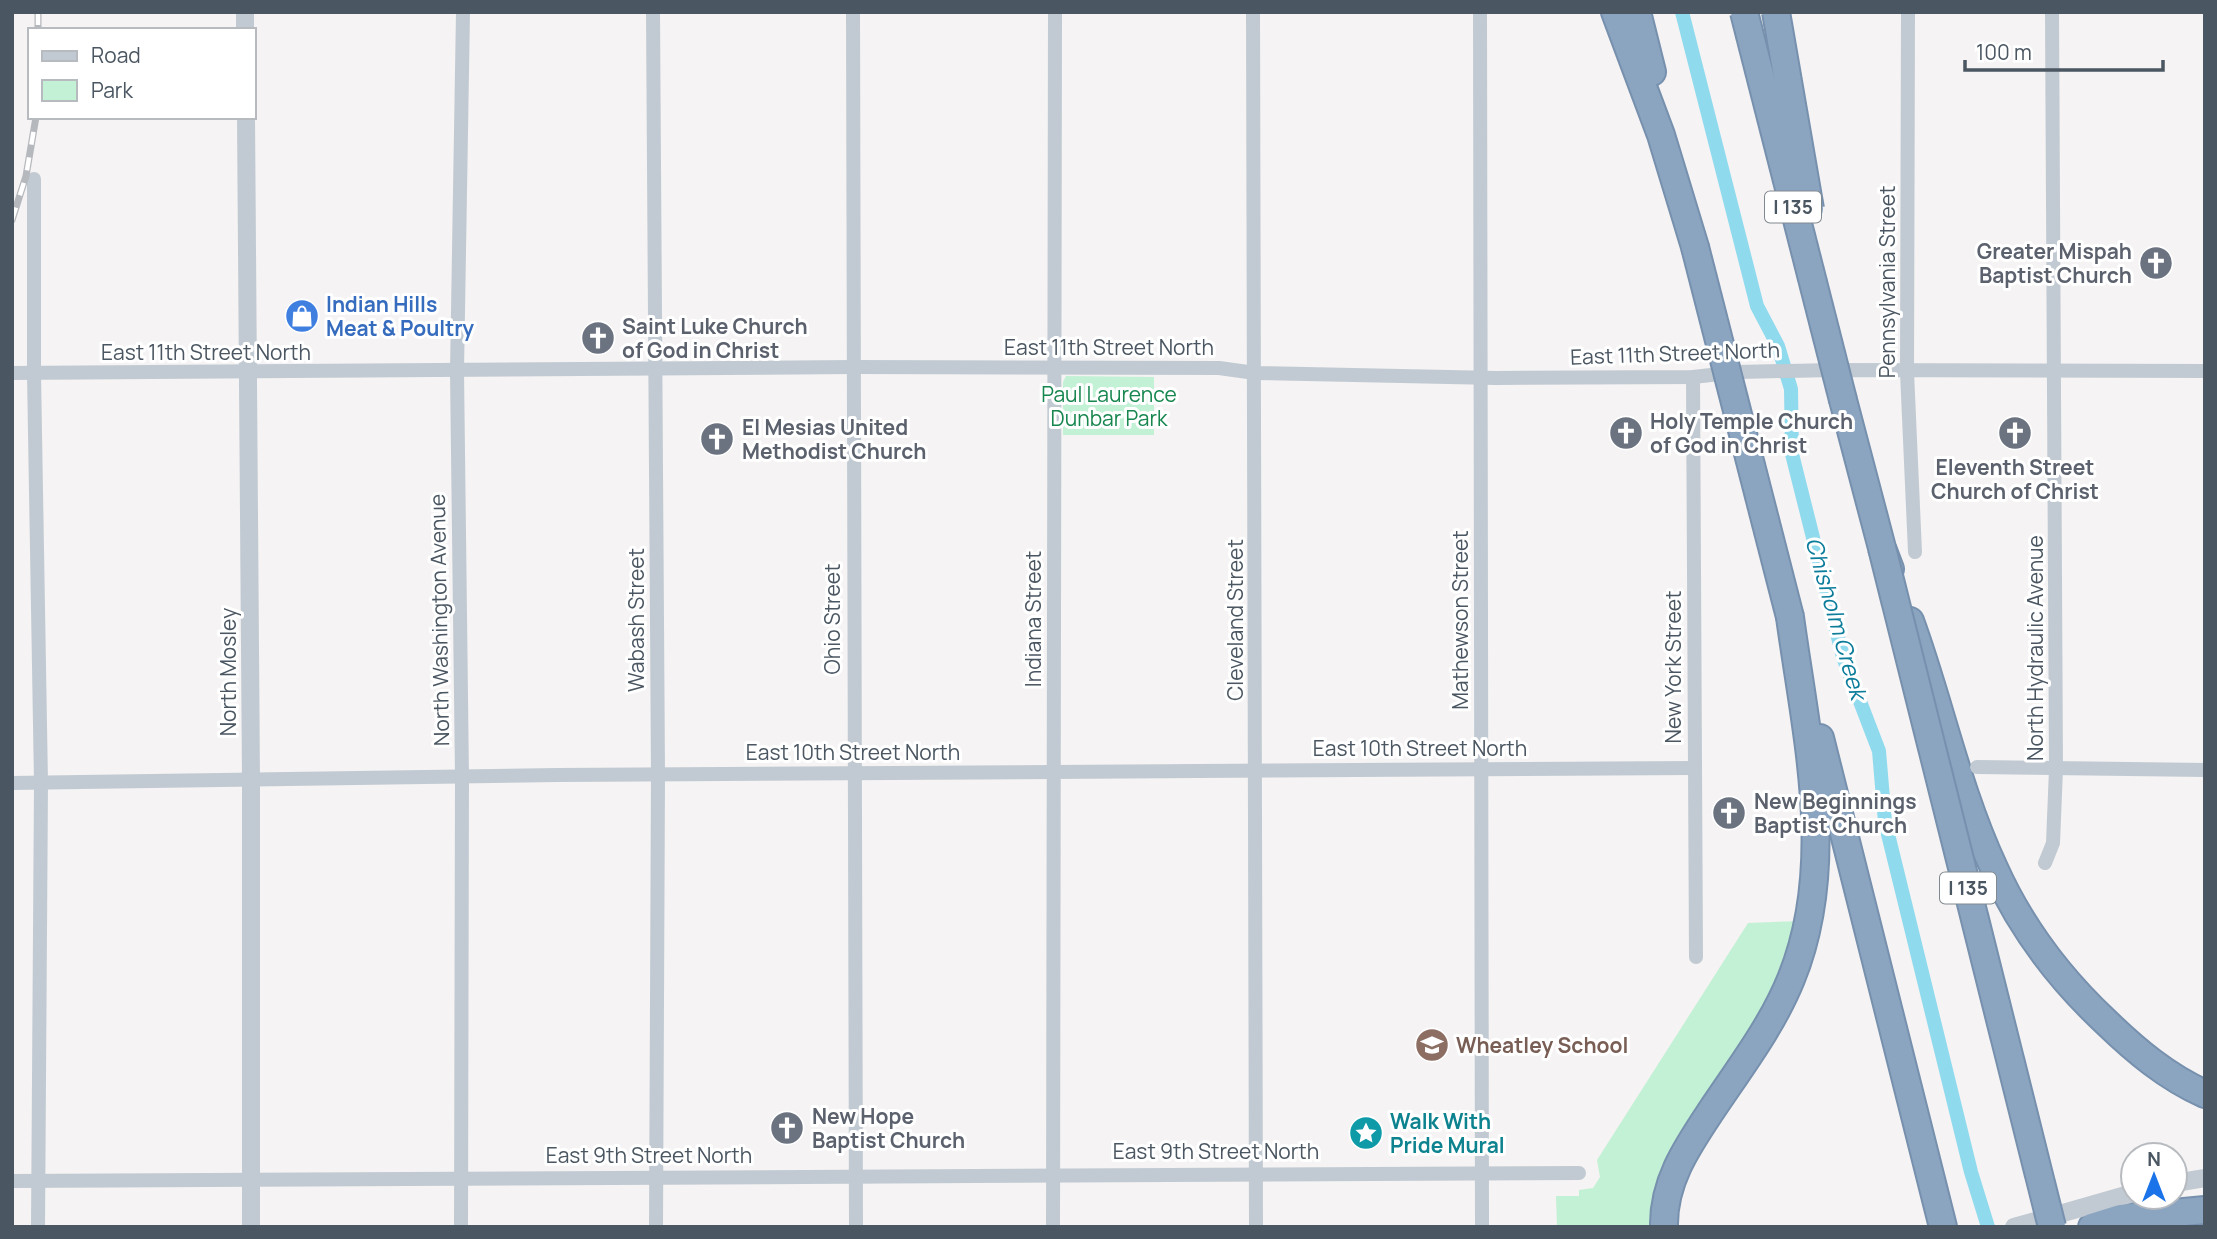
<svg xmlns="http://www.w3.org/2000/svg" width="2217" height="1239" font-family="Manrope,sans-serif">
  <rect width="100%" height="100%" fill="#f5f3f3"/>
  <!-- green -->
  <g fill="#c3f1d5">
    <polygon points="1066,376 1154,377 1154,435 1063,435 1063,382"/>
    <polygon points="1801,921 1787,975 1652,1227 1557,1227 1556,1196 1579,1196 1579,1190 1593,1188 1600,1177 1597,1160 1748,923"/>
  </g>
  <g fill="none" stroke-linecap="round" stroke-linejoin="round">
    <!-- canal -->
    <polyline stroke="#90daee" stroke-width="14" points="1682,12 1757,306 1778,346 1791,389 1792,454 1843,657 1879,751 1885,822 1971,1172 1988,1227"/>
    <!-- motorway casing -->
    <g stroke="#7690ad" stroke-width="30">
      <g id="motorway">
        <polyline points="1615,12 1661,135 1695,247"/>
        <polyline points="1637,12 1652,72"/>
        <polyline points="1843,400 1882,548 1890,569"/>
        <path d="M1910,621C1940,703 1957,789 1994,868C2020,926 2060,979 2106,1022C2136,1051 2167,1077 2205,1094"/>
        <polyline points="1820,738 1943,1227"/>
        <path d="M1664,1227C1663,1182 1687,1147 1711,1111C1739,1069 1772,1026 1791,979C1838,865 1806,735 1790,617"/>
        <polyline points="2092,1227 2121,1218 2205,1210"/>
      </g>
    </g>
    <!-- minor -->
    <g stroke="#c1cad2" stroke-width="14">
      <polyline points="653,12 658,774 656,1227"/>
      <polyline points="853,12 856,1227"/>
      <polyline points="1253,12 1256,1227"/>
      <polyline points="1480,12 1482,1227"/>
      <polyline points="1908,12 1907,372 1915,552"/>
      <polyline points="34,179 34,374 41,783 38,1227"/>
      <polyline points="12,373 854,367 1219,368 1255,373 1496,378 1693,377 1738,372 1832,370 2205,371"/>
      <polyline points="1693,377 1696,957"/>
      <polyline points="1977,767 2205,770"/>
      <polyline points="12,783 558,775 1694,768"/>
      <polyline points="2045,863 2053,843 2056,769 2052,12"/>
      <polyline points="12,1181 1579,1173"/>
      <polyline points="461,1227 462,777 457,371 463,12"/>
      <polyline points="1053,1227 1055,12"/>
    </g>
    <!-- tertiary -->
    <g stroke="#c1cad2" stroke-width="18">
      <polyline points="245,12 245,30"/>
      <polyline points="246,117 251,780 251,1227"/>
      <polyline points="2175,1183 2205,1178"/>
      <polyline points="2014,1227 2133,1193"/>
    </g>
    <!-- motorway -->
    <use href="#motorway" stroke="#8ba5c1" stroke-width="26"/>
    <!-- rail casing -->
    <g stroke="#b5b8bd" stroke-width="7">
      <g id="rail">
        <polyline points="38,12 38,30"/>
        <polyline points="12,220 26,176 36,117"/>
      </g>
    </g>
    <!-- rail -->
    <use href="#rail" stroke="#fff" stroke-width="4.5" stroke-dasharray="13" stroke-linecap="butt"/>
    <!-- motorway-bridge casing -->
    <g stroke="#7690ad" stroke-width="30" stroke-linecap="butt">
      <g id="motorway-bridge">
        <polyline points="1744,12 1843,400"/>
        <polyline points="1776,12 1810,209"/>
        <polyline points="1695,247 1790,617"/>
        <polyline points="1882,548 2052,1227"/>
      </g>
    </g>
    <!-- motorway-bridge -->
    <use href="#motorway-bridge" stroke="#8ba5c1" stroke-width="26"/>
  </g>
  <!-- icons -->
  <defs>
    <g id="church-disc" transform="scale(1.75)"><circle r="9.5" fill="#6b7280" stroke="#fff"/><path d="M-1.2-6h2.4v3.5h3.3v2.4h-3.3V6h-2.4V-.1h-3.3v-2.4h3.3Z" fill="#fff"/></g>
    <g id="shop-disc" transform="scale(1.75)"><circle r="9.5" fill="#3f7fe0" stroke="#fff"/><path d="M-5-2.5h2.3a2.7 3.5 0 0 1 5.4 0H5L5.5 6h-11ZM-1.5-2.5h3a1.5 2.3 0 0 0-3 0Z" fill="#fff"/></g>
    <g id="school-disc" transform="scale(1.75)"><circle r="9.5" fill="#8d6e63" stroke="#fff"/><path d="M0-5L7-2L0 1L-7-2ZM-4 1L0 2.5L4 1V4Q0 6-4 4Z" fill="#fff"/></g>
    <g id="sight-disc" transform="scale(1.75)"><circle r="9.5" fill="#0f9aa8" stroke="#fff"/><path d="M0-6L1.8-2.2L6-1.7L2.9 1.2L3.7 5.4L0 3.3L-3.7 5.4L-2.9 1.2L-6-1.7L-1.8-2.2Z" fill="#fff"/></g>
  </defs>
  <g fill-rule="evenodd">
    <use href="#church-disc" x="2156" y="263"/>
    <use href="#shop-disc" x="302" y="316"/>
    <use href="#church-disc" x="598" y="338"/>
    <use href="#church-disc" x="1626" y="433"/>
    <use href="#church-disc" x="2015" y="433"/>
    <use href="#church-disc" x="717" y="439"/>
    <use href="#church-disc" x="1729" y="813"/>
    <use href="#school-disc" x="1432" y="1045"/>
    <use href="#church-disc" x="787" y="1128"/>
    <use href="#sight-disc" x="1366" y="1133"/>
  </g>
  <g text-anchor="middle" dominant-baseline="central" stroke-width="6" stroke-linejoin="round" paint-order="stroke">
    <!-- shield labels -->
    <g fill="#fff" stroke="#808990" stroke-width="2">
      <rect x="1765" y="191.5" width="56" height="31" rx="5"/>
      <rect x="1940" y="872.5" width="56" height="31" rx="5"/>
    </g>
    <g font-size="19" font-weight="bold" fill="#4a5661">
      <text x="1793" y="207">I 135</text>
      <text x="1968" y="888">I 135</text>
    </g>
    <!-- worship labels -->
    <g font-size="21" font-weight="bold" fill="#5b616d" stroke="#fff" text-anchor="start">
      <text x="2132" y="251" text-anchor="end">Greater Mispah<tspan x="2132" dy="24">Baptist Church</tspan></text>
      <text x="622" y="326">Saint Luke Church<tspan x="622" dy="24">of God in Christ</tspan></text>
      <text x="1650" y="421">Holy Temple Church<tspan x="1650" dy="24">of God in Christ</tspan></text>
      <text x="742" y="427">El Mesias United<tspan x="742" dy="24">Methodist Church</tspan></text>
      <text x="2015" y="467" text-anchor="middle">Eleventh Street<tspan x="2015" dy="24">Church of Christ</tspan></text>
      <text x="1754" y="801">New Beginnings<tspan x="1754" dy="24">Baptist Church</tspan></text>
      <text x="812" y="1116">New Hope<tspan x="812" dy="24">Baptist Church</tspan></text>
    </g>
    <!-- street labels -->
    <g font-size="21" fill="#4a5661" stroke="#fff">
      <text transform="translate(1887 282) rotate(-90)">Pennsylvania Street</text>
      <text x="1109" y="347">East 11th Street North</text>
      <text x="206" y="352">East 11th Street North</text>
      <text transform="translate(1675 353) rotate(-2)">East 11th Street North</text>
      <text transform="translate(832 619) rotate(-90)">Ohio Street</text>
      <text transform="translate(1033 619) rotate(-90)">Indiana Street</text>
      <text transform="translate(439 620) rotate(-91)">North Washington Avenue</text>
      <text transform="translate(636 620) rotate(-90)">Wabash Street</text>
      <text transform="translate(1235 620) rotate(-90)">Cleveland Street</text>
      <text transform="translate(1460 620) rotate(-90)">Mathewson Street</text>
      <text transform="translate(2035 648) rotate(-90)">North Hydraulic Avenue</text>
      <text transform="translate(1673 667) rotate(-90)">New York Street</text>
      <text transform="translate(228 672) rotate(-90)">North Mosley</text>
      <text x="1420" y="748">East 10th Street North</text>
      <text x="853" y="752">East 10th Street North</text>
      <text x="1216" y="1151">East 9th Street North</text>
      <text x="649" y="1155">East 9th Street North</text>
    </g>
    <!-- shop labels -->
    <g font-size="21" font-weight="bold" fill="#366cbe" stroke="#fff" text-anchor="start">
      <text x="326" y="304">Indian Hills<tspan x="326" dy="24">Meat &amp; Poultry</tspan></text>
    </g>
    <!-- park labels -->
    <g font-size="21" fill="#17864f" stroke="#fff">
      <text x="1109" y="394">Paul Laurence<tspan x="1109" dy="24">Dunbar Park</tspan></text>
    </g>
    <!-- education labels -->
    <g font-size="21" font-weight="bold" fill="#785e54" stroke="#fff" text-anchor="start">
      <text x="1456" y="1045">Wheatley School</text>
    </g>
    <!-- culture labels -->
    <g font-size="21" font-weight="bold" fill="#0d838f" stroke="#fff" text-anchor="start">
      <text x="1390" y="1121">Walk With<tspan x="1390" dy="24">Pride Mural</tspan></text>
    </g>
    <!-- water labels -->
    <g font-size="23" font-style="italic" fill="#0c7c9b" stroke="#fff">
      <text transform="translate(1837 618) rotate(74)">Chisholm Creek</text>
    </g>
  </g>
  <!-- border -->
  <rect width="2217" height="1239" fill="none" stroke="#4a5661" stroke-width="28"/>
  <!-- legend -->
  <rect x="28" y="28" width="228" height="91" fill="#ffffff" stroke="#b7bbc0" stroke-width="2"/>
  <rect x="42" y="51" width="35" height="10" fill="#c1cad2" stroke="#b7bbc0" stroke-width="2"/>
  <text x="91" y="63" font-size="21" fill="#4a5661">Road</text>
  <rect x="42" y="80" width="35" height="21" fill="#c3f1d5" stroke="#b7bbc0" stroke-width="2"/>
  <text x="91" y="98" font-size="21" fill="#4a5661">Park</text>
  <!-- north arrow -->
  <g transform="translate(2154 1176)"><circle r="33" fill="#ffffff" stroke="#b7bbc0" stroke-width="2"/>
  <path d="M0-5L12 26L0 18L-12 26Z" fill="#1a73e8"/>
  <text y="-10" font-size="19" font-weight="bold" text-anchor="middle" fill="#4a5661">N</text>
  </g>
  <!-- scale -->
  <path d="M1965 60v10h198v-10" fill="none" stroke="#4a5661" stroke-width="3.5"/>
  <text x="1976" y="60" font-size="21" fill="#4a5661" stroke="#ffffff" stroke-width="5" paint-order="stroke">100 m</text>
</svg>
